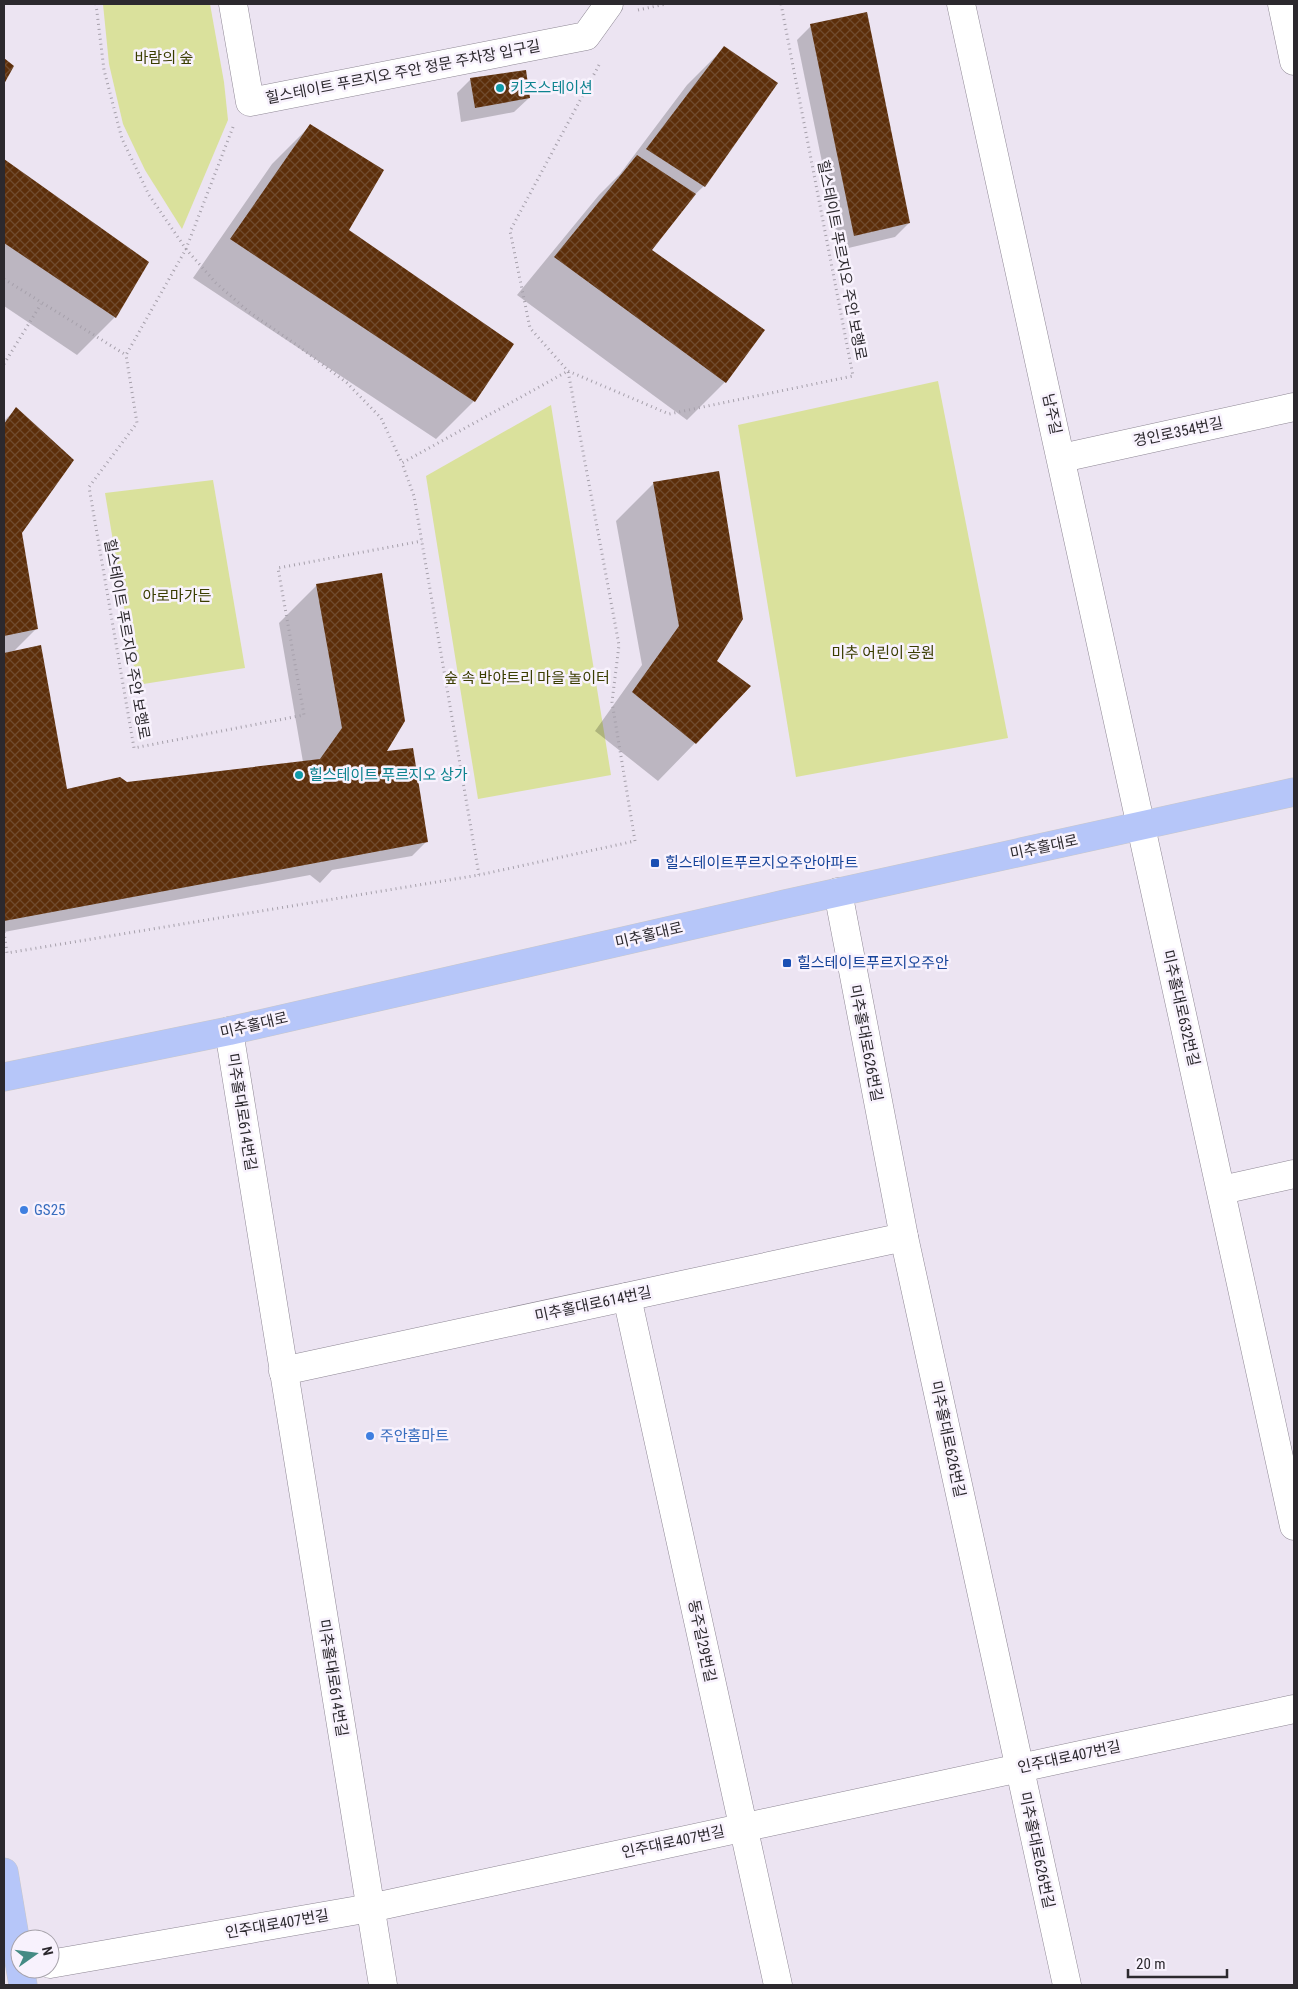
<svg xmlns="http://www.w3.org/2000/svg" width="1298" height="1989" font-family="'Roboto Condensed','Noto Sans KR',sans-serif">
  <defs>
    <pattern id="building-cross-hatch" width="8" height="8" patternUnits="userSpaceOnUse" patternTransform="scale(1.25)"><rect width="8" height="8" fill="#5c2e0a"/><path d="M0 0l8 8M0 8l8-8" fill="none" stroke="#704b2e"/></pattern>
  </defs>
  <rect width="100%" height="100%" fill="#ece4f2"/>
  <!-- green -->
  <g fill="#dae19c">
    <polygon points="103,4 210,4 224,82 228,120 182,229 145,170 123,124 109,64"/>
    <polygon points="938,381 1008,738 796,777 738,425"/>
    <polygon points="551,405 611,775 478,799 426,476"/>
    <polygon points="213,480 245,668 137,685 105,493"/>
  </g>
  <!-- shadow -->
  <g fill="#0003">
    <polygon points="811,26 909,223 895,237 840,250 797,40"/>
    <polygon points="725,47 704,186 688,201 650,250 725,382 687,420 517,295 599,195 620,174 687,85"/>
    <polygon points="471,79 529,98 514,112 461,122 457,93"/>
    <polygon points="310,126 348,230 474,401 436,439 193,278 272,164"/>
    <polygon points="4,160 147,262 115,317 77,355 4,306"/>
    <polygon points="16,409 21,533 37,628 13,652 66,790 303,762 279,623 317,585 382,755 427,841 412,856 332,870 320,883 310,875 4,932 4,421"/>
    <polygon points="654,483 716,661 695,743 658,781 595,731 642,665 616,521"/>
  </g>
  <!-- building -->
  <g fill="url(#building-cross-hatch)">
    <polygon points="867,12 910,223 854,236 810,24"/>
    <polygon points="724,46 778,83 705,187 646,149"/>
    <polygon points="4,58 14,66 4,84"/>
    <polygon points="526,70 530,98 475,108 470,78"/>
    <polygon points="310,124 384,170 349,230 514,344 475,402 230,239"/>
    <polygon points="637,155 696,194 652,250 765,330 726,383 554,257"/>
    <polygon points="4,159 149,262 116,318 4,243"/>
    <polygon points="16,407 74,460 22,533 38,629 4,636 4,424"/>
    <polygon points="719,471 743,619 717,661 751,686 696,744 632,692 679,626 653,482"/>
    <polygon points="382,573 405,721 387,751 413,748 428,842 4,921 4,653 41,645 67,789 120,777 127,782 320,759 342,728 316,584"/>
  </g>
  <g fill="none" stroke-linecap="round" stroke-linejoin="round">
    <!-- minor casing -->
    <g stroke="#8e8794" stroke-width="29">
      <g id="minor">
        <polyline points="233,4 250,102 586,36 609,4"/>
        <polyline points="961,4 1294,1526"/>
        <polyline points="1282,4 1294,61"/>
        <polyline points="1062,458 1294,407"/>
        <polyline points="838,892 904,1237 1067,1985"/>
        <polyline points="229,1031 383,1985"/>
        <polyline points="1222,1190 1294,1174"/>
        <polyline points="627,1297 778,1985"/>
        <polyline points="283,1371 904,1237"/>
        <polyline points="50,1964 370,1908 1294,1709"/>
      </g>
    </g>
    <!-- major casing -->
    <g stroke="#c8c7c9" stroke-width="29">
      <g id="major">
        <polyline points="4,1077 229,1031 785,904 1294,792"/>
        <polyline points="4,1872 23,1985"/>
      </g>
    </g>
    <!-- path -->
    <g stroke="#a6a0ab" stroke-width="3" stroke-dasharray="1 4" stroke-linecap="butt">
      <polyline points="96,4 104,70 122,139 149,195 186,249 216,283 249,312 298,346 347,383 381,418 402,463"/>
      <polyline points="638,10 666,4"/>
      <polyline points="599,65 510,231 530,328 568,371 669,414 853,376 781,4"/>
      <polyline points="233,127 186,249 126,355 137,423 89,487 134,748 304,715 278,568 422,541"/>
      <polyline points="4,279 126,355"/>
      <polyline points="4,364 41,304"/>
      <polyline points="4,932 7,953 479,875 414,496 402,463 568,371 619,645 612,702 635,841 479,875"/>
    </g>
    <!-- minor -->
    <use href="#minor" stroke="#fff" stroke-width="28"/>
    <!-- major -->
    <use href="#major" stroke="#b6c6f9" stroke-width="28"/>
  </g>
  <!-- markers -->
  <g fill="#0f9aa8" stroke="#f8f2fd" stroke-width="2">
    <circle cx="500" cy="88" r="5"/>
    <circle cx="299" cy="775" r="5"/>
  </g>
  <g fill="#1a4fb4" stroke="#f8f2fd" stroke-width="2">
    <rect x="650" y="858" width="10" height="10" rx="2.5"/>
    <rect x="782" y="958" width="10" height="10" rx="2.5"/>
  </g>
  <g fill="#3f7fe0" stroke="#f8f2fd" stroke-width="2">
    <circle cx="24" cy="1210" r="5"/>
    <circle cx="370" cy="1436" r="5"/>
  </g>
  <g text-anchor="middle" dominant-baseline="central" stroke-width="5" stroke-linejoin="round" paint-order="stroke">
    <!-- park labels -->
    <g font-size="15" fill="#3a3d00" stroke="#f8f2fd">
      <text x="164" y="58">바람의 숲</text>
      <text x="177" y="596">아로마가든</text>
      <text x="883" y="653">미추 어린이 공원</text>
      <text x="527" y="678">숲 속 반야트리 마을 놀이터</text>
    </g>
    <!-- street labels -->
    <g font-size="15" fill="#2c292e" stroke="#f8f2fd">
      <text transform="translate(403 72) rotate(-11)">힐스테이트 푸르지오 주안 정문 주차장 입구길</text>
      <text transform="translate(842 260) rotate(79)">힐스테이트 푸르지오 주안 보행로</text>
      <text transform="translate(1052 414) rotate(78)">남주길</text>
      <text transform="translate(1178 432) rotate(-12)">경인로354번길</text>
      <text transform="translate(127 639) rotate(80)">힐스테이트 푸르지오 주안 보행로</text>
      <text transform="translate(1044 847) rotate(-12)">미추홀대로</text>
      <text transform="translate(649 935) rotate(-13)">미추홀대로</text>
      <text transform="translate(1181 1008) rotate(77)">미추홀대로632번길</text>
      <text transform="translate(254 1025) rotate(-13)">미추홀대로</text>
      <text transform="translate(866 1043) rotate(79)">미추홀대로626번길</text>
      <text transform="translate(242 1112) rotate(81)">미추홀대로614번길</text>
      <text transform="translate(593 1304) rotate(-12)">미추홀대로614번길</text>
      <text transform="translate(948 1439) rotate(78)">미추홀대로626번길</text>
      <text transform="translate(702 1641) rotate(78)">동주길29번길</text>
      <text transform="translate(333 1678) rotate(81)">미추홀대로614번길</text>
      <text transform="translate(1069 1757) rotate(-12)">인주대로407번길</text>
      <text transform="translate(673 1842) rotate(-12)">인주대로407번길</text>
      <text transform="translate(1037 1850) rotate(78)">미추홀대로626번길</text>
      <text transform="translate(277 1924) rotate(-10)">인주대로407번길</text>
    </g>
    <!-- culture labels -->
    <g font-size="15" fill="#0d838f" stroke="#f8f2fd" text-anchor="start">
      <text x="510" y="88">키즈스테이션</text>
      <text x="309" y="775">힐스테이트 푸르지오 상가</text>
    </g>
    <!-- transit labels -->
    <g font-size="15" fill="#164399" stroke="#f8f2fd" text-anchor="start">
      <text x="665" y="863">힐스테이트푸르지오주안아파트</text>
      <text x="797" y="963">힐스테이트푸르지오주안</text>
    </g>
    <!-- shop labels -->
    <g font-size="15" fill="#366cbe" stroke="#f8f2fd" text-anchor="start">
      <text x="34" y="1210">GS25</text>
      <text x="380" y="1436">주안홈마트</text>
    </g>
  </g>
  <!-- border -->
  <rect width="1298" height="1989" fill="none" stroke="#2c292e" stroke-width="10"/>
  <!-- north arrow -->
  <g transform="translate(35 1954) rotate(76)"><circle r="24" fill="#f8f2fd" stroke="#a6a2aa"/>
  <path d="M0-4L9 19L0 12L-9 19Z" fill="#448b84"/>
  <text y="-8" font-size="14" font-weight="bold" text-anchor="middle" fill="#2c292e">N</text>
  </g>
  <!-- scale -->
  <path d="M1128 1969v8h99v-8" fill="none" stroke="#2c292e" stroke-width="2.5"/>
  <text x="1136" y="1969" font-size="15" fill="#2c292e" stroke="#f8f2fd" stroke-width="4" paint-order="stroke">20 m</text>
</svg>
